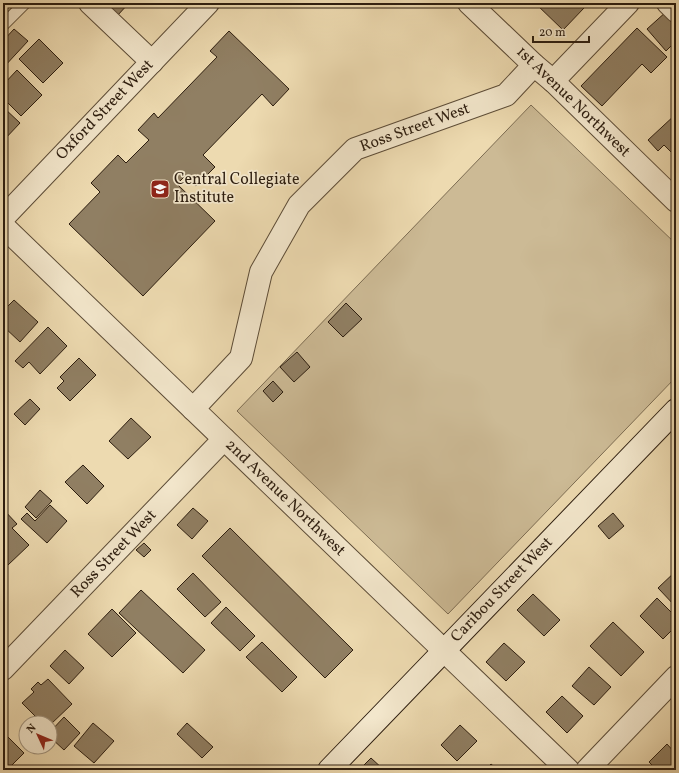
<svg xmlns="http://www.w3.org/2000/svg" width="679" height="773" font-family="Vollkorn,serif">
  <rect width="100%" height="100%" fill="#eddab0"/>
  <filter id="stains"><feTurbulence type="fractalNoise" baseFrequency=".005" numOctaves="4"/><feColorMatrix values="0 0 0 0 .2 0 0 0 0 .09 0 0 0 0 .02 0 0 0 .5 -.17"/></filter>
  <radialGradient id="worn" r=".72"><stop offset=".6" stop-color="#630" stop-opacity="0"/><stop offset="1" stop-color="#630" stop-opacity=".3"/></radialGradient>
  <!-- green -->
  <polygon fill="#ccba95" stroke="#7c6c52" points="531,105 676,244 676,377 448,614 237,411"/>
  <!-- building -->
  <g fill="#907f63" stroke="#2c1d0f">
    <polygon points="103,3 129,3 117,16"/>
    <polygon points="535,3 579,3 584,8 563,30"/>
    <polygon points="667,11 676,21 676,41 666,51 647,29"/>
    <polygon points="637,28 667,57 651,73 642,64 602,106 581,86"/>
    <polygon points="14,29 28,41 3,68 3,41"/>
    <polygon points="229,31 289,89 273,106 262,94 203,155 215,167 196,186 185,176 177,184 215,221 143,296 69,224 100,192 91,183 118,155 126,163 149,140 138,130 154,113 158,118 217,57 210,51"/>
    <polygon points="39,39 63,63 43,83 19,59"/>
    <polygon points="17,70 42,95 21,116 3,98 3,85"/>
    <polygon points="3,107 20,123 3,141"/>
    <polygon points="676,114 676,149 672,153 664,145 658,151 648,140"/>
    <polygon points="14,300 38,322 20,342 3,326 3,311"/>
    <polygon points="346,303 362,319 343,337 328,322"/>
    <polygon points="48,327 67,346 40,374 29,362 23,368 15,361"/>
    <polygon points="297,352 310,367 294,382 280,367"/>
    <polygon points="79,358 96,375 70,401 57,388 64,381 60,377"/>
    <polygon points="273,381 283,392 273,402 263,391"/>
    <polygon points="30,399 40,409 25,425 14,414"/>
    <polygon points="131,418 151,437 128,459 109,441"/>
    <polygon points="83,465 104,486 87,504 65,482"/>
    <polygon points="40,490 52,501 36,518 25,507"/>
    <polygon points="50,505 67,521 47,543 21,519 27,513 35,521"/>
    <polygon points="193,508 208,521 192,539 177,525"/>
    <polygon points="3,509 17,524 12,528 29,545 8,565 3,561"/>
    <polygon points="613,513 624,526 609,539 598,526"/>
    <polygon points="230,528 353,650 325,678 202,556"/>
    <polygon points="144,543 151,550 144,557 136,550"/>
    <polygon points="676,571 676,607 658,588"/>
    <polygon points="193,573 221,602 205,617 177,589"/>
    <polygon points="141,590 205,650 183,673 119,613"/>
    <polygon points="533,594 560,620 544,636 517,610"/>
    <polygon points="657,598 676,617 676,626 663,639 640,616"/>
    <polygon points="226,607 255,636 240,651 211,623"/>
    <polygon points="112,609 136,633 112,657 88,634"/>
    <polygon points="613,622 644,652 621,676 590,646"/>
    <polygon points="262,642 297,677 282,692 246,657"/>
    <polygon points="504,643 525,662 506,681 486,662"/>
    <polygon points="65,650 84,668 69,684 50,666"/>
    <polygon points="589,667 611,687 594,705 572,686"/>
    <polygon points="48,679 72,704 50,725 50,723 42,723 22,703 34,692 31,689 38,682 41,685"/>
    <polygon points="562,696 583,716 567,733 546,712"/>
    <polygon points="3,712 7,715 3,720"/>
    <polygon points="64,717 80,733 64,750 50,737 50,732"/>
    <polygon points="93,723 114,741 94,763 74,746"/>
    <polygon points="187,723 213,747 202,758 177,734"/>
    <polygon points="460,725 477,741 457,761 441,745"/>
    <polygon points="4,733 24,753 7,770 3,770"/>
    <polygon points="667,744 676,754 676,770 657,770 649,762"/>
    <polygon points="371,758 384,770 359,770"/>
    <polygon points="491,764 498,770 485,770"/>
  </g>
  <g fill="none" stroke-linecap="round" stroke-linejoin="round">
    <!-- lane casing -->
    <g stroke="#5c4c37" stroke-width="13">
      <polyline id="lane" points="3,25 25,3"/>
    </g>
    <!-- street casing -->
    <g stroke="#5c4c37" stroke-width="24">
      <g id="street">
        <polyline points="90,3 152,62"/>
        <polyline points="469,3 534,65 553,81 676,201"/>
        <polyline points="668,3 676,11"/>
        <polyline points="553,81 628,3"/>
        <polyline points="3,218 208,3"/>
        <polyline points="3,226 568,770"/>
        <polyline points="193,409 241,358 261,272 299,205 355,149 506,95 534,65"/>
        <polyline points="3,669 224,439"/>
        <polyline points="587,770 676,677"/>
      </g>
    </g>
    <!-- secondary casing -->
    <g stroke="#2c1d0f" stroke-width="24">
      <polyline id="secondary" points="329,770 676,410"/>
    </g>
    <!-- lane -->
    <use href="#lane" stroke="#f3e7cc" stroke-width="11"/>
    <!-- street -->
    <use href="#street" stroke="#f3e7cc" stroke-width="22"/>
    <!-- secondary -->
    <use href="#secondary" stroke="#f3e7cc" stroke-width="22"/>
  </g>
  <!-- icons -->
  <defs>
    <g id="school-square" transform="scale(1)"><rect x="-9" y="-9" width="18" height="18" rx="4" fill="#8f2418" stroke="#f3e7cc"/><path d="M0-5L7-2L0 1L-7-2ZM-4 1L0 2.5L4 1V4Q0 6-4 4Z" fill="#fff"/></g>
  </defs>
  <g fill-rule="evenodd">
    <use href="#school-square" x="160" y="189"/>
  </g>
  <g text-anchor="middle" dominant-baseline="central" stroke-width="3.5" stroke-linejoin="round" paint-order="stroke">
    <!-- street labels -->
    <g font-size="16" fill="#2c1d0f" stroke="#f3e7cc">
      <text transform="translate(573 102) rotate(44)">1st Avenue Northwest</text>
      <text transform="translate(105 110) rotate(-46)">Oxford Street West</text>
      <text transform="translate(415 128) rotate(-20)">Ross Street West</text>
      <text transform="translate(285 498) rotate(44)">2nd Avenue Northwest</text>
      <text transform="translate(114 554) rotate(-46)">Ross Street West</text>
      <text transform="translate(502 590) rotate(-46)">Caribou Street West</text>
    </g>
    <!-- poi labels -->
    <g font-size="16" fill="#2c1d0f" stroke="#f3e7cc" text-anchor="start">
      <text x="174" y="180">Central Collegiate<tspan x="174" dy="18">Institute</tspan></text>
    </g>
  </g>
  <!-- margin -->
  <rect width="679" height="773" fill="none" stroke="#eddab0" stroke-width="16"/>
  <rect x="4" y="4" width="671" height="765" fill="none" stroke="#2c1d0f" stroke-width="2"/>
  <rect x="8" y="8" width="663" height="757" fill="none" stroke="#2c1d0f"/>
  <!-- north arrow -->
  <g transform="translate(38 735) rotate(314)"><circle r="19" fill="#f3e7cc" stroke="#a39680"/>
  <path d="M0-3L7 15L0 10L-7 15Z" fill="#8f2418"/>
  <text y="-6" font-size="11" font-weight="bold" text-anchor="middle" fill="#2c1d0f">N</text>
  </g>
  <!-- scale -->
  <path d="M533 36v6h56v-6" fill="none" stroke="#2c1d0f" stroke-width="2"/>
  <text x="539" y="36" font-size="12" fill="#2c1d0f" stroke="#f3e7cc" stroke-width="3" paint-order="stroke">20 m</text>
  <rect width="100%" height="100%" filter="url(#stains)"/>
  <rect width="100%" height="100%" fill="url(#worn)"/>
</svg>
